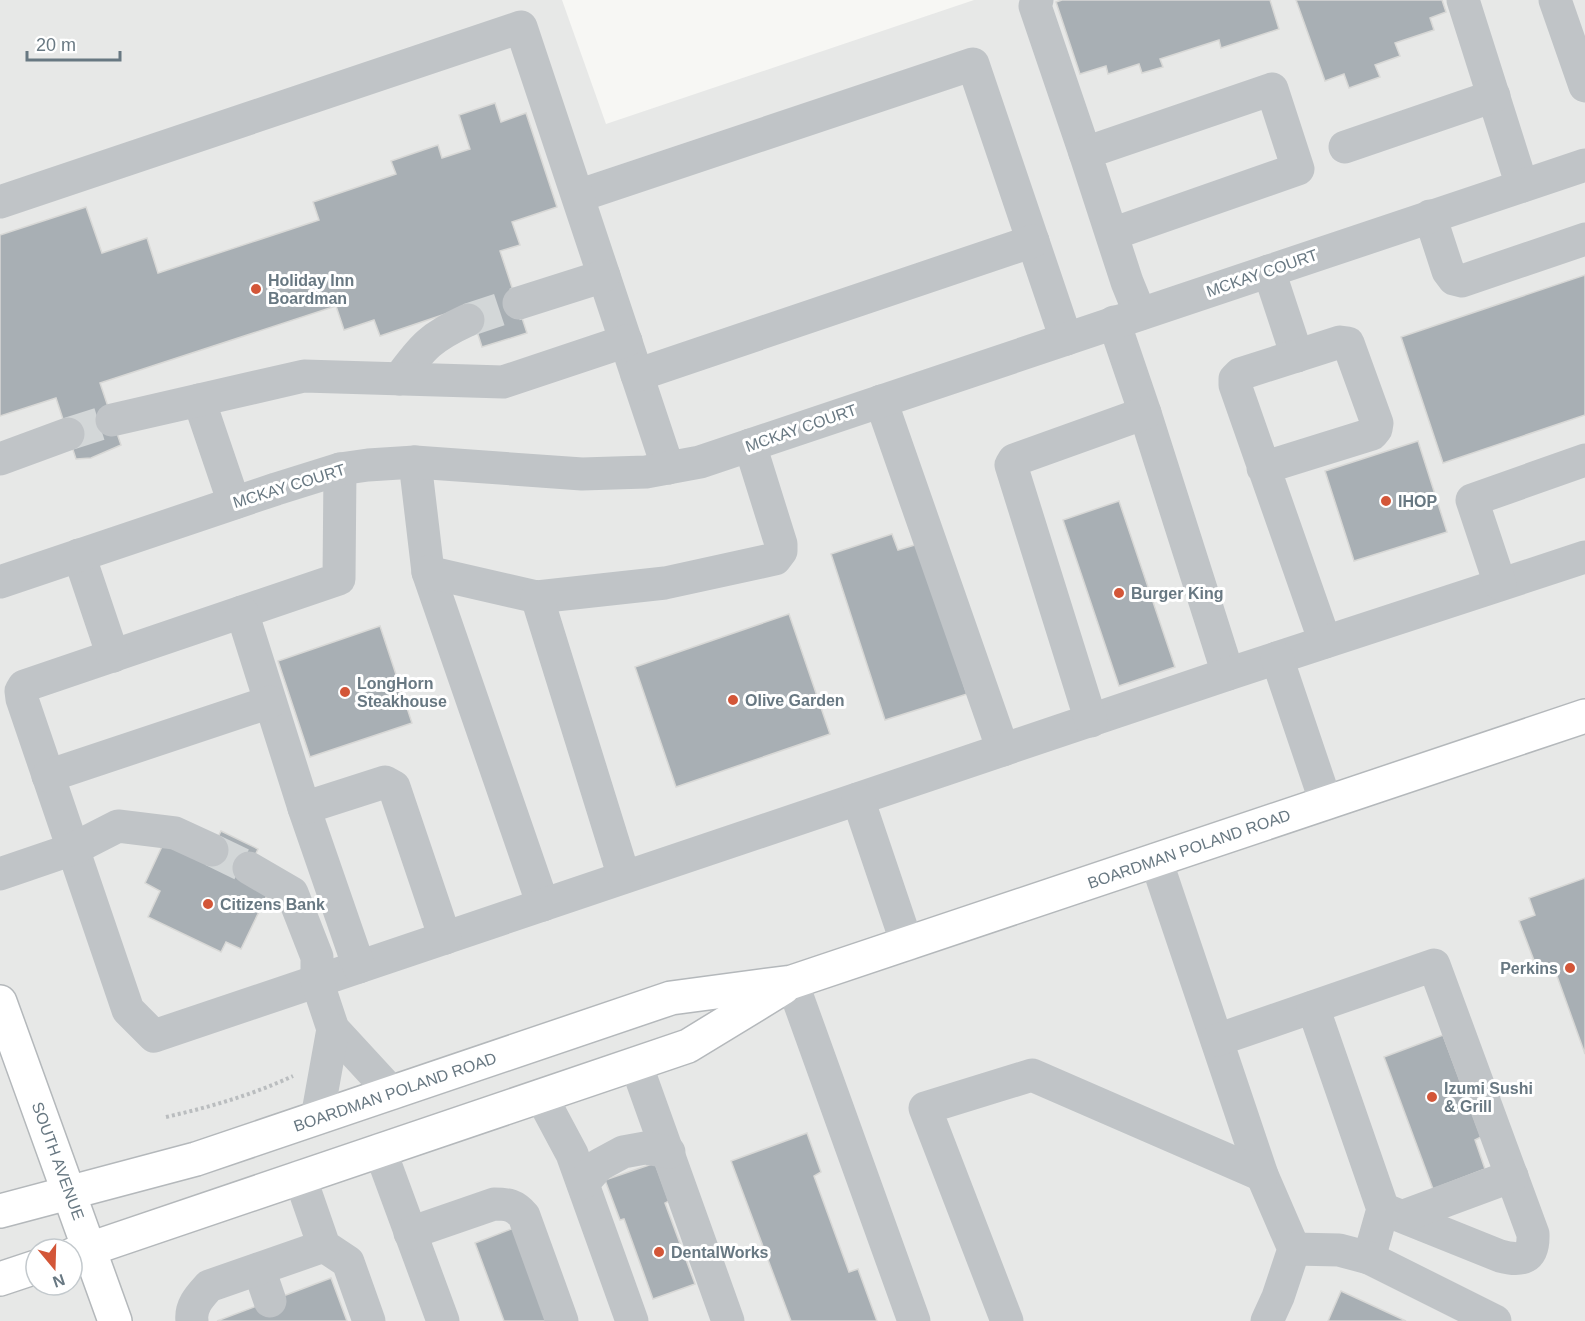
<svg xmlns="http://www.w3.org/2000/svg" width="1585" height="1321" font-family="Arial,sans-serif">
  <rect width="100%" height="100%" fill="#f7f7f4"/>
  <!-- built -->
  <path fill="#e7e8e7" fill-rule="evenodd" d="M0,0H562L606,124L974,0H1585V1321H0ZM36,1249H72V1285H36Z"/>
  <!-- building -->
  <g fill="#a8afb4" stroke="#d8d8d6" stroke-width="1.5">
    <polygon points="1062,0 1270,0 1279,29 1221,48 1219,40 1160,59 1163,67 1142,73 1139,64 1108,74 1106,66 1080,74 1056,2"/>
    <polygon points="1296,0 1442,0 1446,12 1430,18 1434,30 1395,43 1400,56 1375,65 1380,77 1349,88 1344,74 1325,81"/>
    <polygon points="495,103 501,122 526,113 557,207 512,222 520,245 500,251 527,333 482,347 469,306 380,336 374,320 344,330 336,306 100,383 121,445 91,458 76,459 56,398 0,416 0,235 86,207 102,253 147,238 158,273 319,220 313,202 396,174 391,161 438,145 442,158 470,149 459,115"/>
    <polygon points="1585,275 1585,415 1443,463 1401,337"/>
    <polygon points="1418,441 1447,532 1354,561 1325,471"/>
    <polygon points="1119,501 1175,667 1119,686 1063,520"/>
    <polygon points="892,534 898,550 918,544 967,694 885,720 831,554"/>
    <polygon points="789,614 830,734 676,787 635,667"/>
    <polygon points="380,626 412,723 310,757 278,661"/>
    <polygon points="221,831 258,849 244,879 269,891 241,949 226,942 221,952 148,917 160,891 145,883 165,840 207,860"/>
    <polygon points="1585,878 1585,1054 1553,965 1538,971 1519,921 1535,915 1529,898"/>
    <polygon points="1443,1035 1481,1137 1475,1140 1485,1169 1433,1189 1384,1057"/>
    <polygon points="807,1133 821,1172 814,1176 849,1272 858,1269 877,1321 791,1321 731,1161"/>
    <polygon points="655,1163 669,1201 665,1203 695,1284 653,1299 624,1219 620,1220 605,1180"/>
    <polygon points="514,1228 549,1321 504,1321 475,1243"/>
    <polygon points="331,1278 347,1321 217,1321 270,1301"/>
    <polygon points="1341,1291 1406,1321 1328,1321"/>
  </g>
  <g fill="none" stroke-linecap="round" stroke-linejoin="round">
    <!-- minor-tunnel -->
    <g stroke="#d3d7d8" stroke-width="33" stroke-dasharray="33 16" stroke-linecap="butt">
      <polyline points="468,320 519,303"/>
      <polyline points="68,434 112,420"/>
      <polyline points="212,850 249,868"/>
    </g>
    <!-- major casing -->
    <g stroke="#b4b8bb" stroke-width="36">
      <g id="major">
        <polyline points="0,1002 115,1321"/>
        <polyline points="0,1211 196,1159 671,998 792,982 1585,716"/>
        <polyline points="72,1255 688,1046 783,988"/>
        <polyline points="0,1279 36,1267"/>
      </g>
    </g>
    <!-- path -->
    <path stroke="#babdbf" stroke-width="4" stroke-dasharray="3 3" stroke-linecap="butt" d="M166,1117C210,1107 252,1095 293,1076"/>
    <!-- minor -->
    <g stroke="#c0c4c7" stroke-width="33">
      <polyline points="1037,0 1035,6 1085,153"/>
      <polyline points="1463,0 1522,186"/>
      <polyline points="1555,0 1585,86"/>
      <polyline points="1345,147 1494,96"/>
      <polyline points="578,196 973,64 1066,339"/>
      <polyline points="0,202 521,27 668,468"/>
      <polyline points="1430,216 1448,271 1454,279 1462,281 1585,239"/>
      <polyline points="1112,234 1298,169 1272,89 1085,153 1127,282 1140,314"/>
      <polyline points="1269,271 1297,356"/>
      <polyline points="519,303 604,276"/>
      <polyline points="1114,322 1145,413 1228,674"/>
      <polyline points="637,375 1033,241"/>
      <path d="M399,379C423,346 431,337 468,320"/>
      <polyline points="199,400 234,503"/>
      <polyline points="881,401 1003,750"/>
      <polyline points="112,420 304,376 503,382 626,341"/>
      <polyline points="0,459 68,434"/>
      <polyline points="415,462 428,572 543,905"/>
      <polyline points="1263,468 1372,434 1376,429 1377,423 1348,343 1340,342 1240,374 1235,379 1235,385 1325,642"/>
      <polyline points="340,469 339,579 24,686 21,691 22,699 128,1010 154,1036 1228,674 1585,557"/>
      <polyline points="79,555 113,656"/>
      <polyline points="428,572 537,597 665,583 775,559 781,551 781,544 750,445"/>
      <polyline points="0,582 276,489 340,469 368,465 415,462 582,474 646,472 700,462 1585,165"/>
      <polyline points="1500,584 1472,500 1585,460"/>
      <polyline points="537,597 624,877"/>
      <polyline points="242,612 304,808 359,967"/>
      <polyline points="1277,658 1326,803"/>
      <polyline points="1091,721 1011,465 1014,460 1145,413"/>
      <polyline points="48,776 270,702"/>
      <polyline points="858,799 907,944"/>
      <polyline points="304,808 385,782 394,787 445,938"/>
      <polyline points="1156,860 1262,1175 1294,1249 1278,1297 1267,1321"/>
      <polyline points="249,868 292,893 317,957 317,981 333,1029 392,1093"/>
      <polyline points="0,874 73,849 118,826 175,833 212,850"/>
      <polyline points="792,982 914,1321"/>
      <path d="M1217,1040L1434,965L1533,1234C1534,1259 1522,1262 1500,1256L1383,1209"/>
      <polyline points="636,1064 728,1321"/>
      <polyline points="541,1096 572,1154 632,1321"/>
      <polyline points="317,1118 333,1029"/>
      <polyline points="380,1150 443,1321"/>
      <polyline points="300,1177 324,1246 348,1262 369,1321"/>
      <polyline points="583,1183 599,1165 623,1152 645,1148 669,1152"/>
      <polyline points="1404,1216 1512,1176"/>
      <path d="M410,1233L494,1204C508,1204 515,1205 524,1216L562,1321"/>
      <polyline points="1294,1249 1339,1250 1369,1258 1383,1209 1313,1007"/>
      <polyline points="1369,1258 1495,1321"/>
      <polyline points="259,1269 270,1301"/>
      <path d="M192,1321C190,1306 200,1296 209,1286L324,1246"/>
      <polyline points="1007,1321 925,1108 1032,1075 1262,1175"/>
    </g>
    <!-- major -->
    <use href="#major" stroke="#fff" stroke-width="33"/>
  </g>
  <!-- markers -->
  <g fill="#d35638" stroke="#fff" stroke-width="2">
    <circle cx="256" cy="289" r="6"/>
    <circle cx="1386" cy="501" r="6"/>
    <circle cx="1119" cy="593" r="6"/>
    <circle cx="345" cy="692" r="6"/>
    <circle cx="733" cy="700" r="6"/>
    <circle cx="208" cy="904" r="6"/>
    <circle cx="1570" cy="968" r="6"/>
    <circle cx="1432" cy="1097" r="6"/>
    <circle cx="659" cy="1252" r="6"/>
  </g>
  <g text-anchor="middle" dominant-baseline="central" stroke-width="6" stroke-linejoin="round" paint-order="stroke">
    <!-- street labels -->
    <g font-size="16" fill="#687882" stroke="#fff">
      <text transform="translate(1262 273) rotate(-19)">MCKAY COURT</text>
      <text transform="translate(801 428) rotate(-19)">MCKAY COURT</text>
      <text transform="translate(289 486) rotate(-17)">MCKAY COURT</text>
      <text transform="translate(1189 849) rotate(-19)">BOARDMAN POLAND ROAD</text>
      <text transform="translate(395 1092) rotate(-19)">BOARDMAN POLAND ROAD</text>
      <text transform="translate(58 1161) rotate(70)">SOUTH AVENUE</text>
    </g>
    <!-- poi labels -->
    <g font-size="16" font-weight="bold" fill="#687882" stroke="#fff" text-anchor="start">
      <text x="268" y="280">Holiday Inn<tspan x="268" dy="18">Boardman</tspan></text>
      <text x="1398" y="501">IHOP</text>
      <text x="1131" y="593">Burger King</text>
      <text x="357" y="683">LongHorn<tspan x="357" dy="18">Steakhouse</tspan></text>
      <text x="745" y="700">Olive Garden</text>
      <text x="220" y="904">Citizens Bank</text>
      <text x="1558" y="968" text-anchor="end">Perkins</text>
      <text x="1444" y="1088">Izumi Sushi<tspan x="1444" dy="18">&amp; Grill</tspan></text>
      <text x="671" y="1252">DentalWorks</text>
    </g>
  </g>
  <!-- north arrow -->
  <g transform="translate(54 1267) rotate(161)"><circle r="28" fill="#ffffff" stroke="#c3c9cd" stroke-width="1.5"/>
  <path d="M0-4.5L10 22L0 15L-10 22Z" fill="#d35638"/>
  <text y="-9" font-size="16" font-weight="bold" text-anchor="middle" fill="#687882">N</text>
  </g>
  <!-- scale -->
  <path d="M27 51v9h93v-9" fill="none" stroke="#687882" stroke-width="3"/>
  <text x="36" y="51" font-size="18" fill="#687882" stroke="#ffffff" stroke-width="4.5" paint-order="stroke">20 m</text>
</svg>
